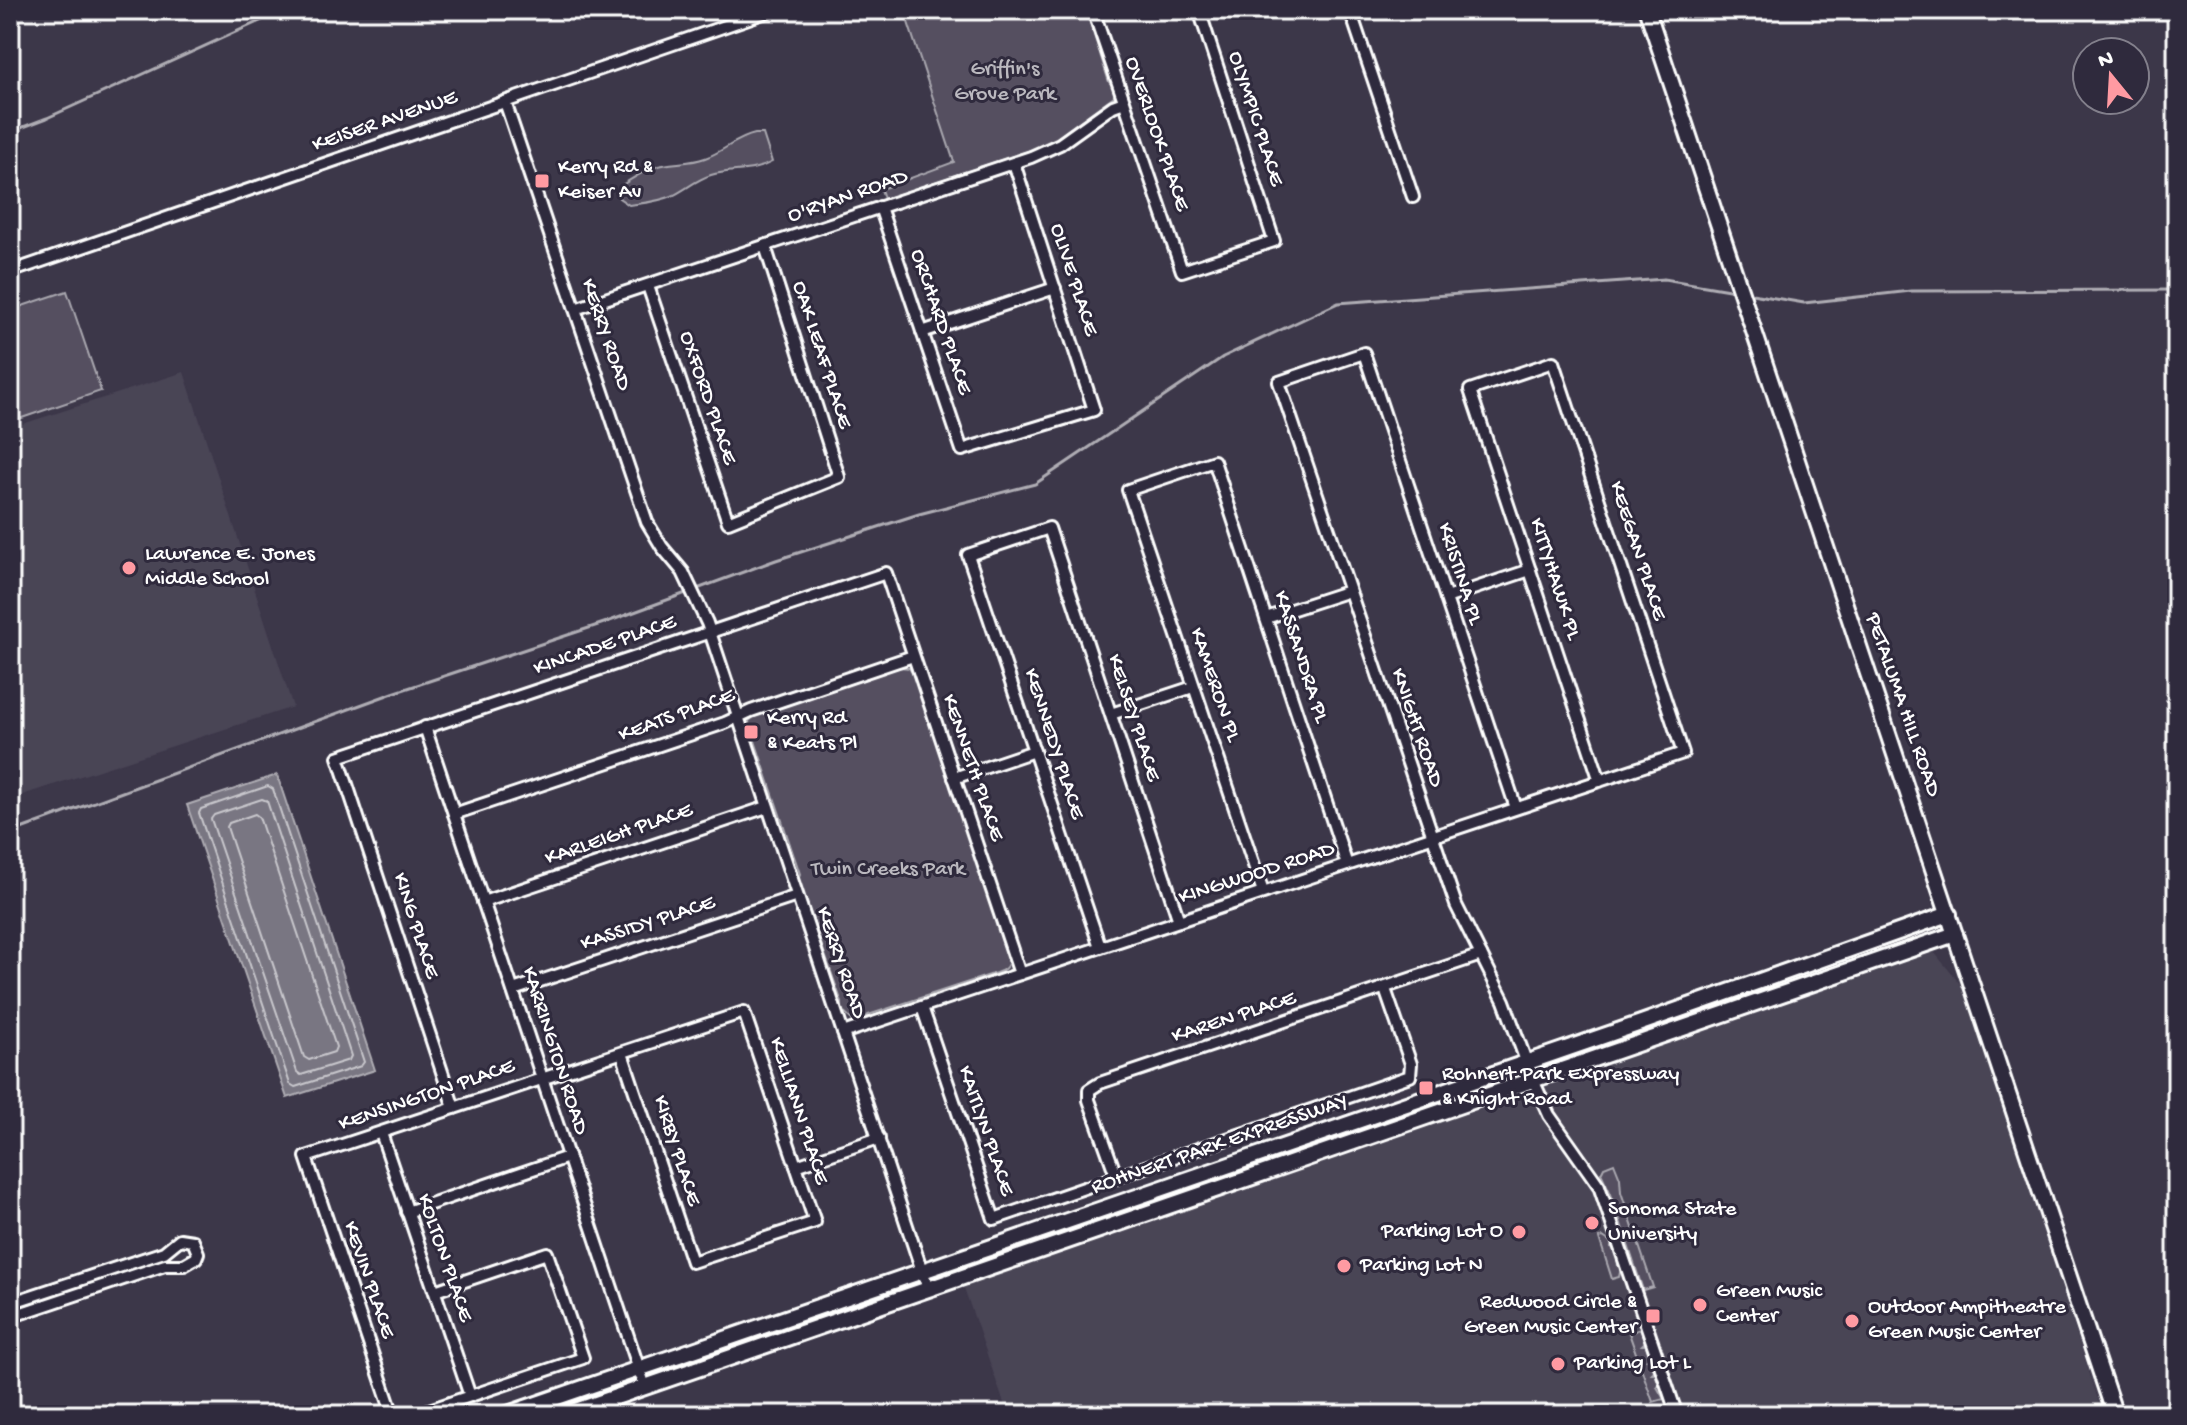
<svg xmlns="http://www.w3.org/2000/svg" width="2187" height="1425" font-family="'Gochi Hand',sans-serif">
  <rect width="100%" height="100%" fill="#3c3749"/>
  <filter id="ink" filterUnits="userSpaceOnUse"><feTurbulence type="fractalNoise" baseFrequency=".0125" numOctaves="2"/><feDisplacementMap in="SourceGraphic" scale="16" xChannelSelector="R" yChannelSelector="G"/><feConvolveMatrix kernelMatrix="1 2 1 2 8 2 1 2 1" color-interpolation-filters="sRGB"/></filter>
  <g filter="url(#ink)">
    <!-- built -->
    <g fill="#494455">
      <polygon points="184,372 293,707 10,799 10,428"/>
      <polygon points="1934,952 1966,991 2103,1415 1008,1415 963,1285"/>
    </g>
    <!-- green -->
    <g fill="#555060" stroke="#aaa8b0" stroke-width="2">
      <polygon points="904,10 1086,10 1109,82 1114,87 1114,96 1051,142 1037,148 884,199 881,189 954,162"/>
      <path d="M755,134H763L772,162C753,173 732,169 711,175C697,179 685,190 672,196C658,202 643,203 629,205L619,198L622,185C632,179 643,171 655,167C671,162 689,164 705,158C723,152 736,138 755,134Z"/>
      <polygon points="67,291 101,391 10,422 10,310"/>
      <path d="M900,667L909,668L913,674L1009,959C1008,968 1004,970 996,973L868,1015L866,1019L853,1021L842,1011V1003L798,878L800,874L754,738L750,736L749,721L759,712L764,713Z"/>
      <polygon points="1614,1163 1620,1178 1621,1192 1653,1287 1643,1290 1611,1194 1601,1173 1604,1167"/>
      <polygon points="1603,1237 1612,1243 1611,1247 1614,1248 1619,1263 1617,1265 1621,1268 1619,1277 1612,1279 1599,1238"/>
      <polygon points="1640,1329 1645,1342 1642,1345 1646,1345 1650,1357 1647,1359 1651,1360 1654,1371 1652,1373 1655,1373 1659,1385 1657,1387 1664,1399 1653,1402 1629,1333"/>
    </g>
    <!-- water -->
    <polygon fill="#797682" stroke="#afadb4" stroke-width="2" points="277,775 375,1070 287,1098 187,805"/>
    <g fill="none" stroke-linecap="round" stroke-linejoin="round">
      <!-- shore -->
      <g stroke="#c9c8cd" stroke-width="2">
        <polygon points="268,786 273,789 364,1062 361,1066 295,1087 290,1084 199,813 201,809"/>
        <polygon points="262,799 267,801 351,1056 349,1060 301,1075 297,1072 211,819 214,815"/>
        <polygon points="255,814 259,817 336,1047 334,1052 309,1060 304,1057 227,827 229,823"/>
      </g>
      <!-- stream -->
      <g stroke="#afadb4" stroke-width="3">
        <polyline points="10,132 47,118 284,10"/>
        <polyline points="1752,294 1804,303 1911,291 2177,290"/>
        <polyline points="10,833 393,693 607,622 776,560 919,514 1035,484 1223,357 1338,303 1664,279 1729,290"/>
      </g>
      <!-- minor casing -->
      <g stroke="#fff" stroke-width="16">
        <g id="minor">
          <polyline points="1093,10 1182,271 1274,241 1199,10"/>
          <polyline points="1350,10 1413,197"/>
          <polyline points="505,102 647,522 662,547 683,572 707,623 928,1289"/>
          <polyline points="880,207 962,450 1094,410 1014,163"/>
          <polyline points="10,272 772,10"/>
          <polyline points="648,286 728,522 839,477 765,246"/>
          <polyline points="575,309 1031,157 1060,144 1113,106 1124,102"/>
          <polyline points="922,332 1055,288"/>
          <polyline points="1446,598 1530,570"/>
          <polyline points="1266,618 1349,591"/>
          <polyline points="1111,714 1193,687"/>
          <polyline points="425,727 645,1387"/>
          <polyline points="954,778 1034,751"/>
          <polyline points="1516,808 1364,353 1279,382 1456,905 1504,1001 1533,1080 1549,1115 1599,1186 1677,1415"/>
          <polyline points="454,814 725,723 751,711 913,656"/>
          <polyline points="1263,892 1128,490 1214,461 1347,865"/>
          <polyline points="483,902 767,807"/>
          <polyline points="1100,947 968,555 1049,528 1179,921"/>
          <polyline points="513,990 797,896"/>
          <polyline points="922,1007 994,1219 1410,1076 1411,1064 1385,989"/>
          <polyline points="843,1033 1683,753 1553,362 1470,390 1600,781"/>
          <polyline points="454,1108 338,757 886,573 1020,974"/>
          <polyline points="381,1133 470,1396"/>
          <polyline points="796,1166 879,1138"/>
          <polyline points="1117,1178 1089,1100 1089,1090 1100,1083 1481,955"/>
          <polyline points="407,1212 568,1157"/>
          <polyline points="10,1303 164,1252 180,1239 193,1241 198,1253 196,1258 184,1265 165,1265 10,1317"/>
          <polyline points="393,1415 306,1157 744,1012 815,1222 692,1262 622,1053"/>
          <polyline points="414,1415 583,1358 547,1253 435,1291"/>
        </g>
      </g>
      <!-- secondary casing -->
      <g stroke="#fff" stroke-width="20">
        <g id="secondary">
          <polyline points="1647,10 2115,1415"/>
          <polyline points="505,1415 1641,1023 1949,914"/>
          <polyline points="564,1415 1955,934"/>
        </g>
      </g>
      <!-- minor -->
      <use href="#minor" stroke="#2f2a3d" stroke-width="10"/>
      <!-- secondary -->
      <use href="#secondary" stroke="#2f2a3d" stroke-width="14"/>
    </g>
  </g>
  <!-- markers -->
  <g fill="#ff9aa2" stroke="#2f2a3d" stroke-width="3">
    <rect x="534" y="173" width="16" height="16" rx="4"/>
    <circle cx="129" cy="568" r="8"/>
    <rect x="743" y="724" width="16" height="16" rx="4"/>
    <rect x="1418" y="1080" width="16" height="16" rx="4"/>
    <circle cx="1592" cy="1223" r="8"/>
    <circle cx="1519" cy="1232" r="8"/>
    <circle cx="1344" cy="1266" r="8"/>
    <circle cx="1700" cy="1305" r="8"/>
    <rect x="1645" y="1308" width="16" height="16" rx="4"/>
    <circle cx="1852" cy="1321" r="8"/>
    <circle cx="1558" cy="1364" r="8"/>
  </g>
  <g text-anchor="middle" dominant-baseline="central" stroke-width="6" stroke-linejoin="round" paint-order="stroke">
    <!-- park labels -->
    <g font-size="22" fill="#bbb9bf" stroke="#2f2a3d">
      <text x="1005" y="70">Griffin's<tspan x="1005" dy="25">Grove Park</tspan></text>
      <text x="888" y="870">Twin Creeks Park</text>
    </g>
    <!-- street labels -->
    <g font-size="22" fill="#fff" stroke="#2f2a3d">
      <text transform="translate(1255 119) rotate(72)">OLYMPIC PLACE</text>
      <text transform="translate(385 122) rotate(-19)">KEISER AVENUE</text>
      <text transform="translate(1156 134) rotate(71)">OVERLOOK PLACE</text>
      <text transform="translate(848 197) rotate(-19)">O'RYAN ROAD</text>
      <text transform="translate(1073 280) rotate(72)">OLIVE PLACE</text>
      <text transform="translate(940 322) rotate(71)">ORCHARD PLACE</text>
      <text transform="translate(605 335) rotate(71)">KERRY ROAD</text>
      <text transform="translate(821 355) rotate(72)">OAK LEAF PLACE</text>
      <text transform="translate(707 398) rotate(71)">OXFORD PLACE</text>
      <text transform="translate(1637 551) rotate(72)">KEEGAN PLACE</text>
      <text transform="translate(1459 574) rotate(72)">KRISTINA PL</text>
      <text transform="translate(1554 579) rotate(72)">KITTYHAWK PL</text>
      <text transform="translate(605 646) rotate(-19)">KINCADE PLACE</text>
      <text transform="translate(1300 657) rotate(72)">KASSANDRA PL</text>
      <text transform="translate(1214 685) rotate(71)">KAMERON PL</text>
      <text transform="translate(1902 705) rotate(71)">PETALUMA HILL ROAD</text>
      <text transform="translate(677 716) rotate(-20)">KEATS PLACE</text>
      <text transform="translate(1133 718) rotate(72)">KELSEY PLACE</text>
      <text transform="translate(1416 728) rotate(71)">KNIGHT ROAD</text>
      <text transform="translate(1053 744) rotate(72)">KENNEDY PLACE</text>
      <text transform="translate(972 768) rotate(71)">KENNETH PLACE</text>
      <text transform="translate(619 835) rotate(-19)">KARLEIGH PLACE</text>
      <text transform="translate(1257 874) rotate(-18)">KINGWOOD ROAD</text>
      <text transform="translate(648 924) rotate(-18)">KASSIDY PLACE</text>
      <text transform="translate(415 926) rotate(72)">KING PLACE</text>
      <text transform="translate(840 963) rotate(71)">KERRY ROAD</text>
      <text transform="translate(1234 1018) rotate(-18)">KAREN PLACE</text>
      <text transform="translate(554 1051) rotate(72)">KARRINGTON ROAD</text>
      <text transform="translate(427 1096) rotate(-19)">KENSINGTON PLACE</text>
      <text transform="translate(798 1111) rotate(72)">KELLIANN PLACE</text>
      <text transform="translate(985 1131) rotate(71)">KAITLYN PLACE</text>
      <text transform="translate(1220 1145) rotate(-19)">ROHNERT PARK EXPRESSWAY</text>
      <text transform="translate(676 1151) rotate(72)">KIRBY PLACE</text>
      <text transform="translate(444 1258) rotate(71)">KOLTON PLACE</text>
      <text transform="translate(368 1280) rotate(71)">KEVIN PLACE</text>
    </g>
    <!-- poi labels -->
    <g font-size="22" fill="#fff" stroke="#2f2a3d" text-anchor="start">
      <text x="558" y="168">Kerry Rd &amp;<tspan x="558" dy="25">Keiser Av</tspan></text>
      <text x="145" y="555">Lawrence E. Jones<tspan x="145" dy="25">Middle School</tspan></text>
      <text x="767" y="719">Kerry Rd<tspan x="767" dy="25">&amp; Keats Pl</tspan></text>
      <text x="1442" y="1075">Rohnert Park Expressway<tspan x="1442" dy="25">&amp; Knight Road</tspan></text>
      <text x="1608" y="1210">Sonoma State<tspan x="1608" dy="25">University</tspan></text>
      <text x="1503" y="1232" text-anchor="end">Parking Lot O</text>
      <text x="1360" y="1266">Parking Lot N</text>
      <text x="1716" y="1292">Green Music<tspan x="1716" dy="25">Center</tspan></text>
      <text x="1637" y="1303" text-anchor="end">Redwood Circle &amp;<tspan x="1637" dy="25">Green Music Center</tspan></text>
      <text x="1868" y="1308">Outdoor Ampitheatre<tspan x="1868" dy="25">Green Music Center</tspan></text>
      <text x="1574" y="1364">Parking Lot L</text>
    </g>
  </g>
  <!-- margin -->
  <rect width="2187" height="1425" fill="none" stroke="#2f2a3d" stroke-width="40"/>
  <rect x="20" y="20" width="2147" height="1385" fill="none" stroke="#fff" stroke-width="3" filter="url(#ink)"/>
  <!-- north arrow -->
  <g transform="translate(2111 76) rotate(342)"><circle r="38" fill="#2f2a3d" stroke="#827f8b" stroke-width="2"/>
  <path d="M0-6L14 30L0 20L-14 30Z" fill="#ff9aa2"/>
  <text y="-12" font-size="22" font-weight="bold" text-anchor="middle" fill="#ffffff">N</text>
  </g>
</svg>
